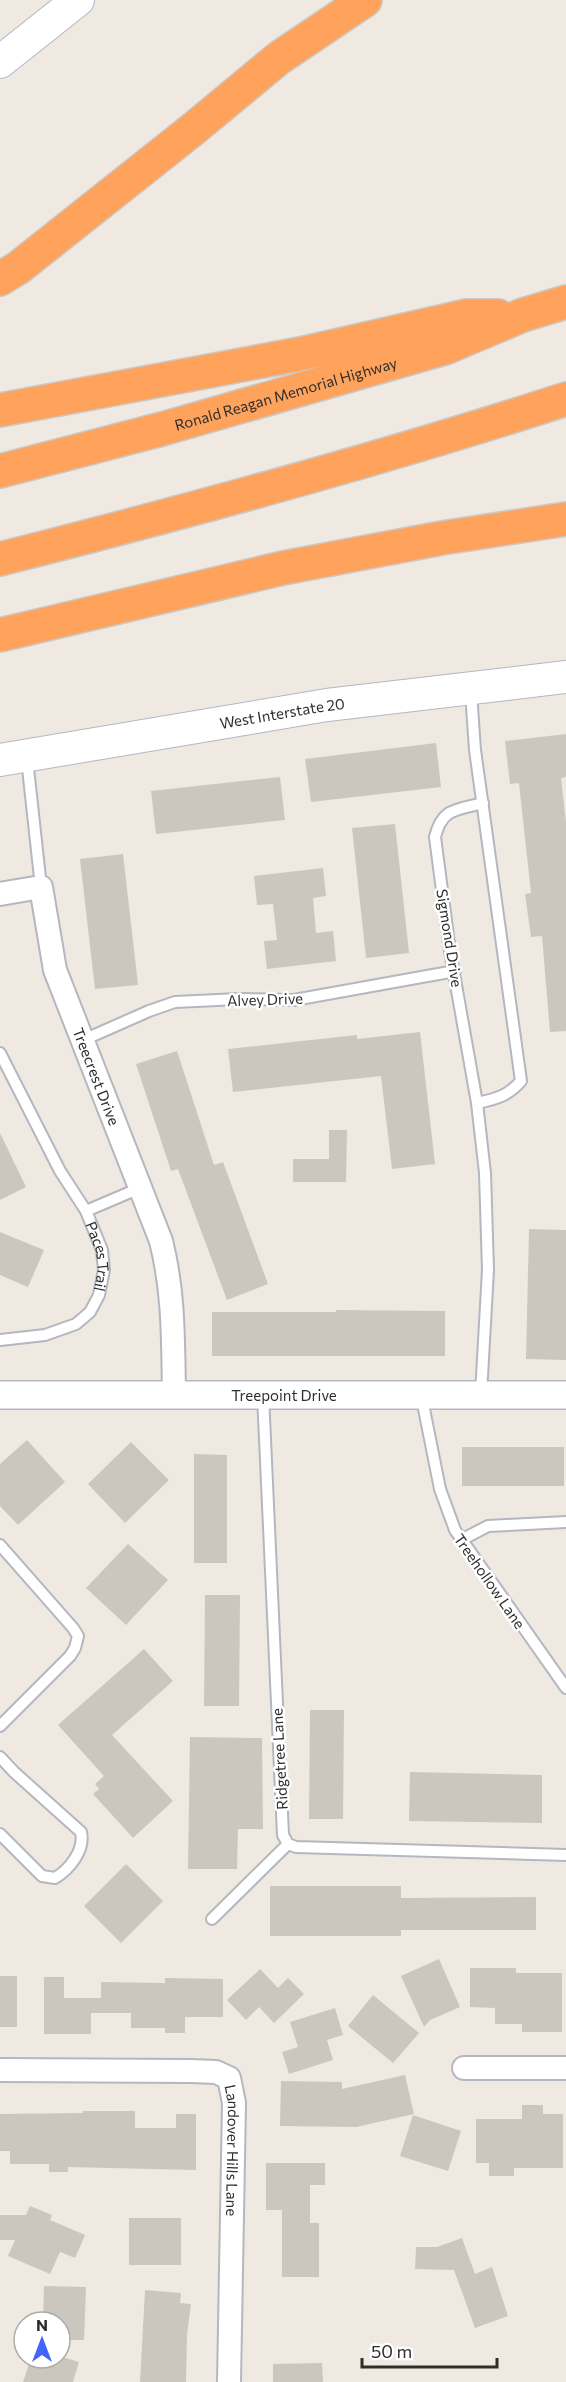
<svg xmlns="http://www.w3.org/2000/svg" width="566" height="2382" font-family="Commissioner,sans-serif">
  <rect width="100%" height="100%" fill="#efe9e1"/>
  <!-- building -->
  <g fill="#cbc7bf">
    <polygon points="566,734 566,777 561,778 566,822 566,1031 550,1032 542,936 531,937 525,894 531,893 519,783 510,784 505,741"/>
    <polygon points="436,743 441,787 311,802 305,759"/>
    <polygon points="280,777 285,820 156,834 151,791"/>
    <polygon points="395,824 409,953 366,958 352,828"/>
    <polygon points="123,854 138,985 95,989 80,859"/>
    <polygon points="323,868 326,896 313,898 316,933 333,931 336,961 267,969 264,941 277,940 273,904 257,905 254,876"/>
    <polygon points="420,1032 435,1164 392,1169 381,1076 233,1092 228,1049 357,1035 357,1039"/>
    <polygon points="177,1051 214,1165 223,1162 268,1284 227,1300 178,1169 171,1171 136,1064"/>
    <polygon points="329,1130 347,1130 346,1182 293,1182 293,1159 329,1159"/>
    <polygon points="0,1133 26,1187 0,1200"/>
    <polygon points="529,1229 566,1230 566,1360 526,1359"/>
    <polygon points="0,1232 44,1250 28,1287 0,1275"/>
    <polygon points="336,1310 445,1311 445,1356 212,1356 212,1312 336,1312"/>
    <polygon points="27,1440 65,1482 18,1525 0,1506 0,1464"/>
    <polygon points="131,1442 169,1480 125,1523 88,1484"/>
    <rect x="462" y="1447" width="102" height="39"/>
    <polygon points="194,1454 227,1455 227,1563 194,1563"/>
    <polygon points="128,1544 168,1580 126,1625 86,1588"/>
    <polygon points="205,1595 240,1595 239,1706 204,1706"/>
    <polygon points="144,1649 173,1681 112,1735 173,1801 133,1838 93,1794 99,1789 95,1784 104,1776 58,1725"/>
    <polygon points="310,1710 344,1710 343,1819 309,1819"/>
    <polygon points="190,1737 262,1738 263,1829 238,1829 237,1869 188,1869"/>
    <polygon points="410,1772 542,1775 542,1823 409,1821"/>
    <polygon points="126,1864 163,1901 121,1943 84,1906"/>
    <polygon points="270,1886 401,1886 401,1898 536,1897 536,1930 401,1930 401,1936 270,1936"/>
    <polygon points="439,1959 460,2007 430,2020 424,2027 401,1976"/>
    <polygon points="470,1968 516,1968 516,1973 562,1973 562,2032 522,2032 522,2024 495,2024 495,2008 470,2007"/>
    <polygon points="260,1969 278,1988 288,1978 304,1994 274,2023 259,2007 246,2020 227,2000"/>
    <rect x="0" y="1976" width="17" height="51"/>
    <polygon points="44,1977 64,1977 64,1998 101,1998 101,1982 165,1983 165,1978 223,1979 223,2017 185,2017 185,2033 165,2033 165,2028 131,2028 131,2013 91,2013 91,2034 44,2034"/>
    <polygon points="373,1995 419,2033 393,2063 348,2026"/>
    <polygon points="335,2008 343,2035 327,2040 333,2060 289,2074 282,2052 298,2047 290,2022"/>
    <polygon points="405,2075 414,2114 356,2127 280,2126 281,2081 342,2082 342,2089"/>
    <polygon points="522,2105 543,2105 543,2114 563,2114 563,2168 514,2168 514,2176 489,2176 489,2163 476,2163 476,2119 522,2119"/>
    <polygon points="83,2111 135,2111 135,2128 176,2128 176,2114 196,2114 196,2170 68,2167 68,2172 49,2172 49,2164 10,2164 10,2151 0,2151 0,2114 83,2113"/>
    <polygon points="413,2115 461,2131 448,2171 400,2156"/>
    <polygon points="266,2163 325,2163 325,2185 310,2185 310,2223 319,2223 319,2277 282,2277 282,2210 266,2210"/>
    <polygon points="30,2206 52,2215 50,2220 85,2235 75,2258 60,2252 50,2274 8,2256 15,2240 0,2240 0,2215 26,2215"/>
    <rect x="129" y="2218" width="52" height="47"/>
    <polygon points="462,2238 475,2274 492,2267 508,2316 475,2328 454,2270 415,2269 416,2247 437,2247"/>
    <polygon points="44,2286 86,2287 84,2340 60,2340 60,2322 43,2322"/>
    <polygon points="145,2290 181,2293 180,2303 191,2304 187,2335 186,2382 140,2382"/>
    <polygon points="31,2358 66,2358 79,2362 73,2382 23,2382"/>
    <polygon points="322,2363 323,2382 273,2382 273,2364"/>
  </g>
  <g fill="none" stroke-linecap="round" stroke-linejoin="round">
    <!-- service casing -->
    <g stroke="#b4b7c1" stroke-width="14">
      <g id="service">
        <path d="M471,692L475,750L521,1081C508,1096 496,1099 477,1103"/>
        <polyline points="27,759 41,887"/>
        <polyline points="81,1041 149,1011 175,1002 239,999 294,1000 455,971"/>
        <path id="s1" d="M0,1053L60,1171L86,1211L102,1250L104,1270L99,1295L90,1312L76,1324L45,1335L0,1340"/>
        <polyline points="86,1211 140,1188"/>
        <polyline points="421,1394 440,1489 455,1530 566,1688"/>
        <path d="M481,1394L488,1270L485,1173L477,1103L450,951L435,837C442,808 456,810 483,803"/>
        <polyline points="263,1395 283,1835 288,1844 296,1847 566,1855"/>
        <polyline points="461,1540 488,1526 566,1522"/>
        <polyline points="0,1545 73,1628 78,1636 75,1648 70,1656 0,1726"/>
        <path d="M0,1757L14,1772L81,1832C85,1850 70,1869 55,1878L42,1876L0,1834"/>
        <polyline points="212,1919 288,1844"/>
      </g>
    </g>
    <!-- minor casing -->
    <g stroke="#b4b7c1" stroke-width="26">
      <g id="minor">
        <path id="s2" d="M0,894L41,887L55,970L161,1241C174,1292 173,1341 174,1394"/>
        <polyline points="464,2068 566,2068"/>
        <path id="s3" d="M0,2070L191,2071L216,2072L229,2078L234,2103L229,2382"/>
      </g>
    </g>
    <!-- tertiary casing -->
    <g stroke="#b4b7c1" stroke-width="30">
      <g id="tertiary">
        <path id="s4" d="M0,1395H566"/>
      </g>
    </g>
    <!-- secondary casing -->
    <g stroke="#b4b7c1" stroke-width="34">
      <g id="secondary">
        <polyline points="0,62 78,0"/>
        <path id="s5" d="M0,760L327,705L566,677"/>
      </g>
    </g>
    <!-- motorway casing -->
    <g stroke="#c9c9c9" stroke-width="36">
      <g id="motorway">
        <polyline points="0,279 18,268 192,130 279,58 365,0"/>
        <polyline points="0,410 300,354 466,316 498,316"/>
        <path id="s6" d="M0,471L162,429L445,348L523,315L566,302"/>
        <path d="M0,559C190,511 379,460 566,399"/>
        <polyline points="0,635 283,568 442,538 566,519"/>
      </g>
    </g>
    <!-- service -->
    <use href="#service" stroke="#fff" stroke-width="10"/>
    <!-- minor -->
    <use href="#minor" stroke="#fff" stroke-width="22"/>
    <!-- tertiary -->
    <use href="#tertiary" stroke="#fff" stroke-width="27"/>
    <!-- secondary -->
    <use href="#secondary" stroke="#fff" stroke-width="32"/>
    <!-- motorway -->
    <use href="#motorway" stroke="#ffa35c" stroke-width="33"/>
  </g>
  <g text-anchor="middle" dominant-baseline="central" stroke-width="5" stroke-linejoin="round" paint-order="stroke">
    <!-- street labels -->
    <g font-size="15" fill="#2e2e2e" stroke="#fff">
      <text stroke="none"><textPath href="#s6" startOffset="296">Ronald Reagan Memorial Highway</textPath></text>
      <text stroke="none"><textPath href="#s5" startOffset="286">West Interstate 20</textPath></text>
      <text transform="translate(450 938) rotate(81)">Sigmond Drive</text>
      <text transform="translate(265 999) rotate(-2)">Alvey Drive</text>
      <text stroke="none"><textPath href="#s2" startOffset="240">Treecrest Drive</textPath></text>
      <text stroke="none"><textPath href="#s1" startOffset="228">Paces Trail</textPath></text>
      <text stroke="none"><textPath href="#s4" startOffset="284">Treepoint Drive</textPath></text>
      <text transform="translate(490 1581) rotate(55)">Treehollow Lane</text>
      <text transform="translate(279 1759) rotate(-93)">Ridgetree Lane</text>
      <text stroke="none"><textPath href="#s3" startOffset="303">Landover Hills Lane</textPath></text>
    </g>
  </g>
  <!-- north arrow -->
  <g transform="translate(42 2340)"><circle r="28" fill="#ffffff" stroke="#ababab" stroke-width="1.5"/>
  <path d="M0-4.5L10 22L0 15L-10 22Z" fill="#4264fb"/>
  <text y="-9" font-size="16" font-weight="bold" text-anchor="middle" fill="#2e2e2e">N</text>
  </g>
  <!-- scale -->
  <path d="M362 2358v9h135v-9" fill="none" stroke="#2e2e2e" stroke-width="3"/>
  <text x="371" y="2358" font-size="18" fill="#2e2e2e" stroke="#ffffff" stroke-width="4.5" paint-order="stroke">50 m</text>
</svg>
